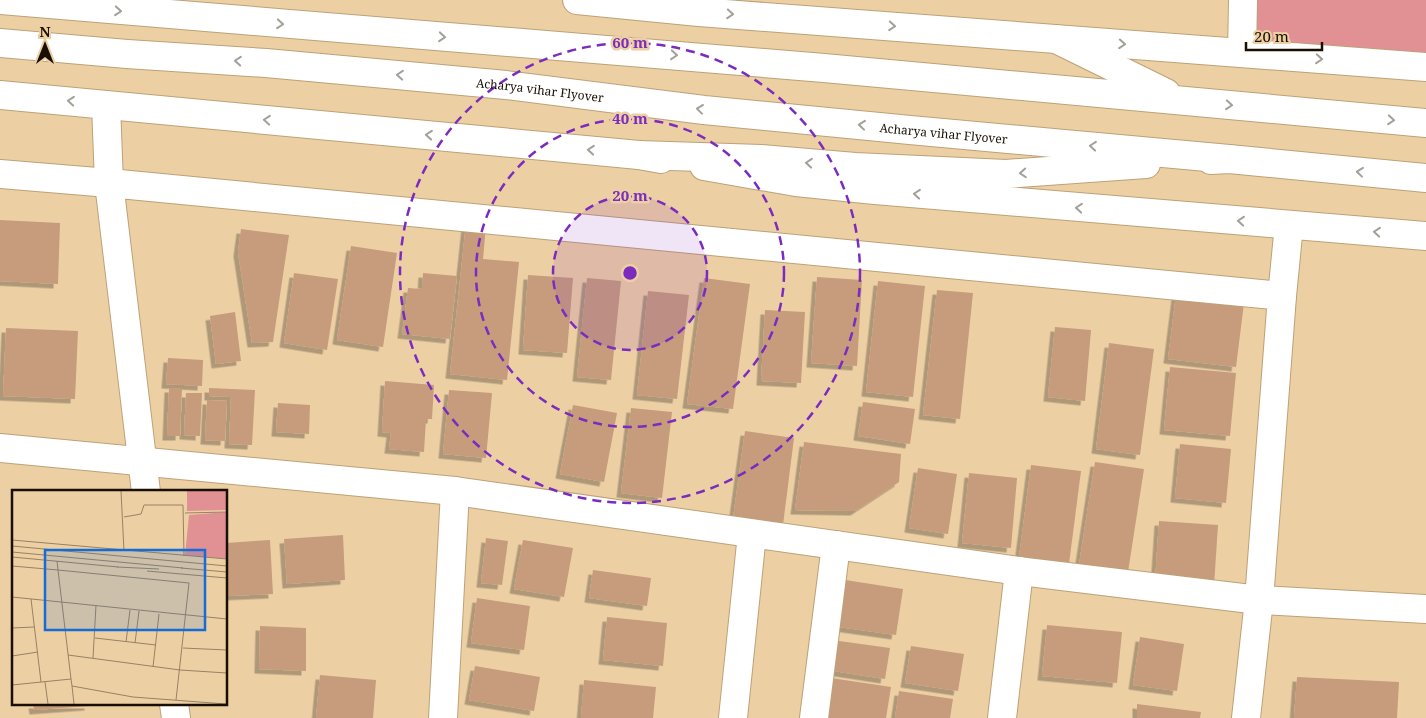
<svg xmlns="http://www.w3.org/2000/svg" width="1426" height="718" font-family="'Noto Serif',serif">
  <defs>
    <filter id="shadow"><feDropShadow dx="-4.5" dy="4.5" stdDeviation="0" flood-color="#0004"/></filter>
  </defs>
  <rect width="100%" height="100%" fill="#edcfa4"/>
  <!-- green -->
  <polygon fill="#e19094" points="1250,0 1426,0 1426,66 1247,48"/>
  <!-- building -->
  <g fill="#c69c7d" filter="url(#shadow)">
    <polygon points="0,220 60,223 58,284 0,281"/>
    <polygon points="466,224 486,226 483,259 519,262 507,380 450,374"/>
    <polygon points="241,229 289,235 273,342 252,343 238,252"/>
    <polygon points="351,246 397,253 383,347 337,340"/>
    <polygon points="294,273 338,279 327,350 284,343"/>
    <polygon points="423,273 457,276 450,339 402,334 408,288 422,289"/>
    <polygon points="528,275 573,278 567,353 523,350"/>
    <polygon points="817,277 862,280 857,366 811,363"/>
    <polygon points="587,278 621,281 611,380 577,377"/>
    <polygon points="704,278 750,284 733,409 687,404"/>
    <polygon points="878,281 925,286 913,397 866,392"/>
    <polygon points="937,290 973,293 960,419 923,415"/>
    <polygon points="648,291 689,295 677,399 637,395"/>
    <polygon points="1176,295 1244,303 1236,367 1168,359"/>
    <polygon points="765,310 805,312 801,383 761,381"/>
    <polygon points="235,312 241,361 216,364 210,316"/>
    <polygon points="1055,327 1091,330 1085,401 1048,397"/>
    <polygon points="6,328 78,331 75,399 3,396"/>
    <polygon points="1109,343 1154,349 1140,455 1096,449"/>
    <polygon points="168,358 203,360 202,386 166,384"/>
    <polygon points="1170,367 1236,373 1230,436 1164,430"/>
    <polygon points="385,381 434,385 432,419 426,419 424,452 389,449 391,433 382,432"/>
    <polygon points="169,388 182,388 180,436 167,436"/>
    <polygon points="209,388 255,390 252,445 229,444 231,397 209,396"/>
    <polygon points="449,390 492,393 486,458 443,454"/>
    <polygon points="186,393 202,393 200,436 184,435"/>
    <polygon points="207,400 227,401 225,441 205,440"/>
    <polygon points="863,402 915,409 910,444 858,436"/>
    <polygon points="278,403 310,405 309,434 276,432"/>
    <polygon points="573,405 617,413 604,482 560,474"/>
    <polygon points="631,408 672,412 662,498 621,493"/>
    <polygon points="745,431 794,438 783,525 733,519"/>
    <polygon points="804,442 901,454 899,482 855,511 795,510"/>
    <polygon points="1180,444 1231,449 1226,503 1175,498"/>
    <polygon points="1095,462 1144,469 1128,572 1079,565"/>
    <polygon points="1031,465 1081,471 1069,564 1019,558"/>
    <polygon points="918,468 957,474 948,534 909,528"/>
    <polygon points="969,473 1017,478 1011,548 962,543"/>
    <polygon points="1159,521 1218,525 1214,586 1155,582"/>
    <polygon points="343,535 345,580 287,584 284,539"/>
    <polygon points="486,538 508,541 502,585 481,583"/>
    <polygon points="270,540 273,594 226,596 226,543"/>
    <polygon points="523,540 573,548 564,597 514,589"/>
    <polygon points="593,570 651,578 647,606 589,598"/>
    <polygon points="839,579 903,589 896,635 832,626"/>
    <polygon points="477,598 530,606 524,650 471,643"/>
    <polygon points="607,617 667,623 663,666 603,660"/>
    <polygon points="1047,625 1122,632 1117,683 1042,676"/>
    <polygon points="260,626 306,628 306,671 259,669"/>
    <polygon points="1140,637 1184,644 1177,691 1133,685"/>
    <polygon points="832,640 890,648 885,679 827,670"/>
    <polygon points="911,646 964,654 958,691 905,683"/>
    <polygon points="475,666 540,677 534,711 469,700"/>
    <polygon points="320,675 376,680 373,718 316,718"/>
    <polygon points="1297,677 1399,682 1397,718 1294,718"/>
    <polygon points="831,678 891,687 886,718 824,718"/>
    <polygon points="584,680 656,687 653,718 581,718"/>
    <polygon points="899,691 953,699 950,718 895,718"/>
    <polygon points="33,704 89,704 89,706 34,710"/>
    <polygon points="1137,704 1201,712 1200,718 1137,718"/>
  </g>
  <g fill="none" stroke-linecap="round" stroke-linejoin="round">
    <!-- minor casing -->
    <g stroke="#bda177" stroke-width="30">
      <g id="minor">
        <polyline points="577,0 699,12 1426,67"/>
        <polyline points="1242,53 1243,0"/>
        <polyline points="0,95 639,155 661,159"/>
        <polyline points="704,166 796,182 875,190 1426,236"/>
        <polyline points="0,174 109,183 106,105"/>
        <polyline points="1282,296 1289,225"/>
        <polyline points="0,448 455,491 1019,571 1259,600 1426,609"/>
        <polyline points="146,492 109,183 1282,296 1259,600 1246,718"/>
        <polyline points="174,704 176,718"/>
        <polyline points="443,718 455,491"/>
        <polyline points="733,718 752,534"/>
        <polyline points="814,718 836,545"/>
        <polyline points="1002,718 1019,571"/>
      </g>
    </g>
    <!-- highway casing -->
    <g stroke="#bda177" stroke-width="30">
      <g id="highway">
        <polyline points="0,0 824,68 1426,123"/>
        <polyline points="1056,39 1166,93"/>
        <path id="s1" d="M0,43L127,54L266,63L506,85L704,110L910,130L1229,159"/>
        <polyline points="639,155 761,159 855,167 1006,174 1146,164"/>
        <polyline points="1211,160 1229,159 1426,178"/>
      </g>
    </g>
    <!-- minor -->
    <use href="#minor" stroke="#fff" stroke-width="28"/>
    <!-- highway -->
    <use href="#highway" stroke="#fff" stroke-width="28"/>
  </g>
  <!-- one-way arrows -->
  <defs><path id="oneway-chevron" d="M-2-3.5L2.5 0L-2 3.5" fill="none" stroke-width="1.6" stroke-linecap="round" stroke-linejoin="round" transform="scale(1.25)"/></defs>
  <g stroke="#a39f99">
    <use href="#oneway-chevron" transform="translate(118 11) rotate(5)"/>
    <use href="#oneway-chevron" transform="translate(730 14) rotate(4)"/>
    <use href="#oneway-chevron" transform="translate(280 24) rotate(5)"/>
    <use href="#oneway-chevron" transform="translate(892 26) rotate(4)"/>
    <use href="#oneway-chevron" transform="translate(442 37) rotate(5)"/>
    <use href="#oneway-chevron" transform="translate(1122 44) rotate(4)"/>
    <use href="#oneway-chevron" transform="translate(674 55) rotate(5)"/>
    <use href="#oneway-chevron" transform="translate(1319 59) rotate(5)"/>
    <use href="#oneway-chevron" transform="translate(238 61) rotate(-176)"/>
    <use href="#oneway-chevron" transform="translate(400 75) rotate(-175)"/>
    <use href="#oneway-chevron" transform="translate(71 101) rotate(-175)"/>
    <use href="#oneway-chevron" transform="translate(1229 105) rotate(5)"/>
    <use href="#oneway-chevron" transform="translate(700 109) rotate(-173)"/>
    <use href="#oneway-chevron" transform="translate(267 120) rotate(-175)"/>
    <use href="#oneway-chevron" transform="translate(1391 120) rotate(5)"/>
    <use href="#oneway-chevron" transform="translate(862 125) rotate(-174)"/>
    <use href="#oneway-chevron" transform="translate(429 135) rotate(-175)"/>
    <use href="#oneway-chevron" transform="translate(1093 146) rotate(-175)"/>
    <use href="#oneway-chevron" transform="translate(591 150) rotate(-175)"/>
    <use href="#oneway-chevron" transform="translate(809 163) rotate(-175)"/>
    <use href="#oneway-chevron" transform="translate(1360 172) rotate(-174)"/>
    <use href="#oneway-chevron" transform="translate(1023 173) rotate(176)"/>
    <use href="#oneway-chevron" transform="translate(917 194) rotate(-175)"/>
    <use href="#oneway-chevron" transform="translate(1079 208) rotate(-175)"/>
    <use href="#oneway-chevron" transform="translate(1241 221) rotate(-175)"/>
    <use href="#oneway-chevron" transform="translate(1377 232) rotate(-175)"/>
  </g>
  <!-- distance rings -->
  <circle cx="630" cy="273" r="77" fill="#7b2cbf" fill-opacity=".12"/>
  <g fill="none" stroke="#7b2cbf" stroke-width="2.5" stroke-dasharray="9 6">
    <circle cx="630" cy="273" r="77"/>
    <circle cx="630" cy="273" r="154"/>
    <circle cx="630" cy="273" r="230"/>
  </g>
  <g text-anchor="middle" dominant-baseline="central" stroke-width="5" stroke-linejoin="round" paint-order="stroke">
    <!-- street labels -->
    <g font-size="12" fill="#180e01" stroke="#edcfa4">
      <text stroke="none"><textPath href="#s1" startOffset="542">Acharya vihar Flyover</textPath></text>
      <text stroke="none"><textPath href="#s1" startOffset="948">Acharya vihar Flyover</textPath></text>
    </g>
  </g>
  <!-- overview -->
  <g transform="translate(12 490)">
    <rect width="215" height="215" fill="#edcfa4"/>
    <path d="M175,1H215V20L175,21ZM215,22V69L173,65L177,25Z" fill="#e19094"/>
    <path fill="none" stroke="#988263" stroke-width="1" d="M109,1L112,61M173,23L215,22M112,27L129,24L132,15H171L172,66M0,50L215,69M0,56L215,76M0,62L171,78M0,67L106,77M0,76L46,80L45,71M105,77L147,79M169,78L215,82M135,81L215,88M0,107L215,129M19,109L29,192M0,138L22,137M83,148L144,155M114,152L118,120M123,153L127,121M171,158L215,160M56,165L168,180L215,183M0,166L26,162M81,168L84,115M141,177L147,124M59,189L60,196L121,207L214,214M33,192L36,214M0,195L59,189L46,80L177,93L164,210M60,196L62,214"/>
    <path fill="#166cd6" fill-opacity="0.15" stroke="#166cd6" stroke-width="2.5" d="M33,60H193V140H33Z"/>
    <rect width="215" height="215" fill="none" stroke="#180e01" stroke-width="2.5"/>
  </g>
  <circle cx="630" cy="273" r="8" fill="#7b2cbf" stroke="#edcfa4" stroke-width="2.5"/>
  <g font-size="15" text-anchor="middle" font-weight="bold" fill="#7b2cbf" stroke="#edcfa4" stroke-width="5" stroke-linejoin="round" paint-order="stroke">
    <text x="630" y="48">60 m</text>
    <text x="630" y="124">40 m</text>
    <text x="630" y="201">20 m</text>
  </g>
  <!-- north arrow -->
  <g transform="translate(45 45)" stroke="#edcfa4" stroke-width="4" paint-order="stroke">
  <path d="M0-4L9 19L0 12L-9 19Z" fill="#180e01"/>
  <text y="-8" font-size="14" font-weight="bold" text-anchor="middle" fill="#180e01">N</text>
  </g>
  <!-- scale -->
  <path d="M1246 42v8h76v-8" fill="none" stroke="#180e01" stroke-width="2.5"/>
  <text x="1254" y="42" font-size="15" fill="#180e01" stroke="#edcfa4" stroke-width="4" paint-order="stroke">20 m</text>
</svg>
